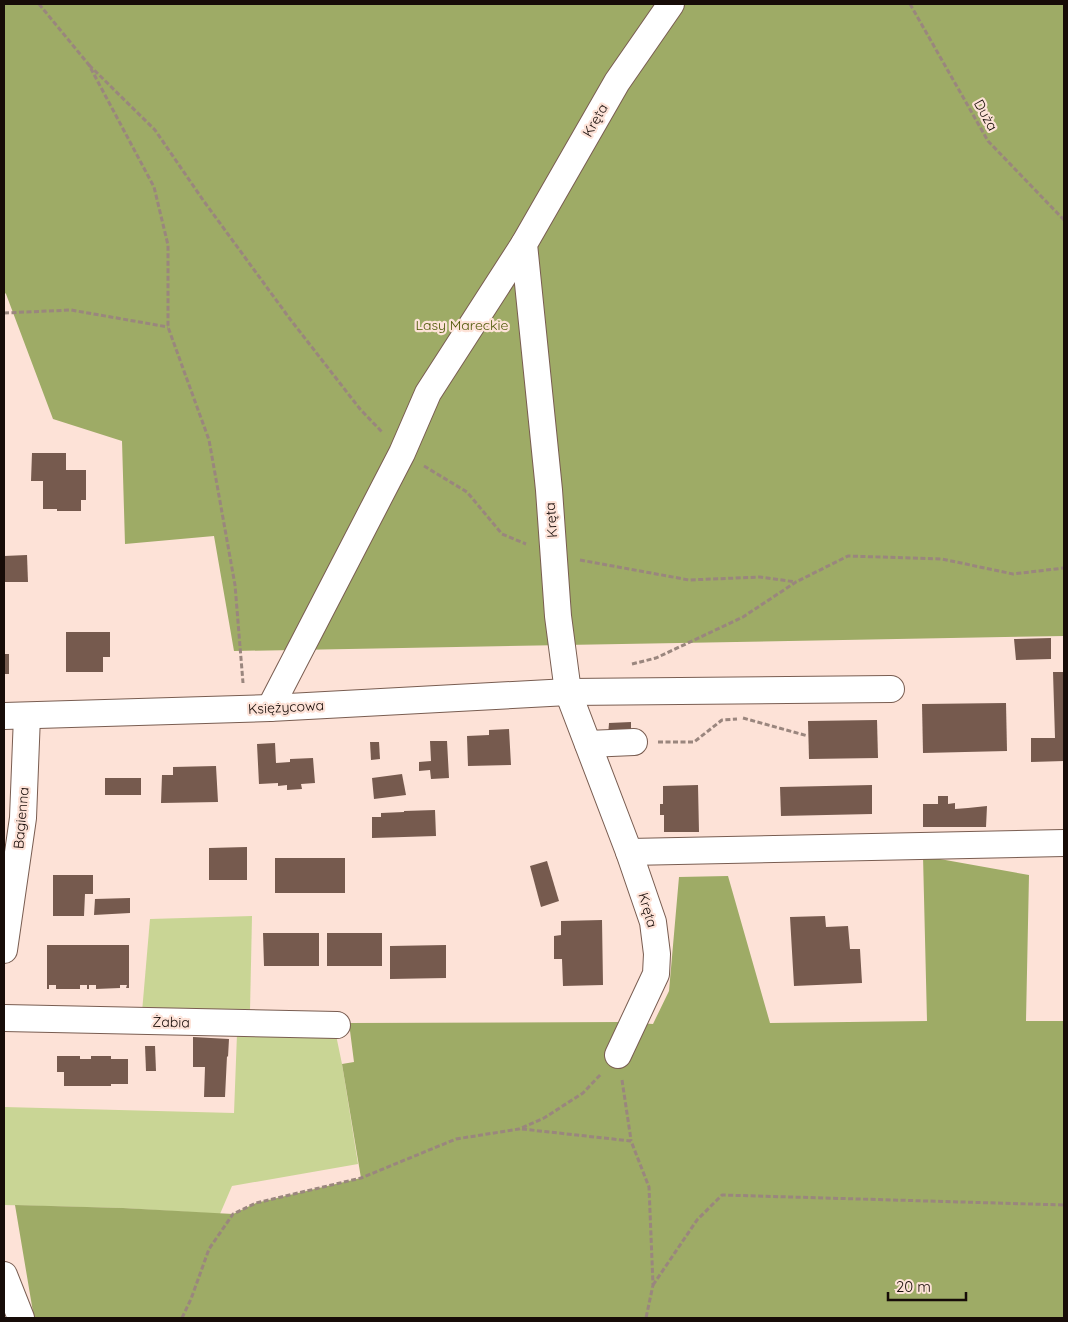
<svg xmlns="http://www.w3.org/2000/svg" width="1068" height="1322" font-family="Quicksand,sans-serif">
  <rect width="100%" height="100%" fill="#fde2d7"/>
  <!-- green -->
  <g fill="#c9d595">
    <polygon points="252,916 250,1011 142,1012 150,919"/>
    <polygon points="237,1034 336,1035 342,1064 358,1164 232,1186 220,1214 123,1208 4,1205 4,1107 234,1113"/>
  </g>
  <!-- forest -->
  <g fill="#9eab66">
    <polygon points="4,4 1064,4 1064,636 234,651 214,536 125,544 122,441 53,419 6,294 4,292"/>
    <polygon points="923,856 1029,875 1026,1021 1064,1021 1064,1318 34,1318 15,1205 123,1208 233,1214 256,1203 361,1178 342,1064 354,1062 349,1023 624,1022 653,1024 669,991 679,877 728,876 770,1023 927,1021"/>
  </g>
  <!-- building -->
  <g fill="#765a4e">
    <polygon points="32,453 66,453 66,470 86,470 86,500 81,500 81,511 57,511 57,509 43,509 43,481 31,481"/>
    <polygon points="27,555 28,582 4,582 4,556"/>
    <polygon points="66,632 110,632 110,657 103,657 103,672 66,672"/>
    <polygon points="1051,638 1051,659 1016,660 1014,639"/>
    <rect x="4" y="654" width="5" height="20"/>
    <polygon points="1053,672 1064,672 1064,761 1031,762 1031,738 1055,738"/>
    <polygon points="1006,703 1007,751 923,753 922,704"/>
    <polygon points="877,720 878,758 809,759 808,721"/>
    <polygon points="631,722 631,736 608,737 609,723"/>
    <polygon points="509,729 511,765 468,766 467,736 489,735 489,730"/>
    <polygon points="430,741 447,741 449,778 431,779 430,770 419,771 419,762 431,761"/>
    <polygon points="370,742 379,742 380,759 371,760"/>
    <polygon points="275,743 276,763 290,762 290,759 313,758 315,783 301,784 302,789 287,790 287,785 278,786 278,783 259,784 257,744"/>
    <polygon points="216,766 218,802 161,803 162,775 173,775 173,767"/>
    <polygon points="402,774 406,795 374,799 372,778"/>
    <rect x="105" y="778" width="36" height="17"/>
    <polygon points="698,785 699,832 664,832 664,815 660,815 660,804 663,804 663,786"/>
    <polygon points="872,785 872,814 781,816 780,787"/>
    <polygon points="938,796 948,796 948,804 955,803 955,809 968,808 987,806 986,827 923,827 923,804 938,804"/>
    <polygon points="435,810 436,836 372,838 372,817 381,817 381,813 404,812 404,811"/>
    <polygon points="247,847 247,880 209,880 209,848"/>
    <rect x="275" y="858" width="70" height="35"/>
    <polygon points="547,861 559,901 541,907 530,866"/>
    <polygon points="53,875 93,875 93,894 85,894 84,916 53,916"/>
    <polygon points="130,898 130,913 94,915 95,899"/>
    <polygon points="825,916 826,927 848,926 850,949 860,949 862,983 794,986 790,917"/>
    <polygon points="602,920 603,985 563,986 562,959 554,959 554,936 561,935 561,921"/>
    <polygon points="263,933 319,933 319,966 264,966"/>
    <rect x="327" y="933" width="55" height="33"/>
    <polygon points="47,945 129,945 129,988 126,988 127,985 120,985 120,988 96,989 96,985 89,985 89,989 87,989 87,985 80,985 80,989 56,989 56,985 49,985 49,989 47,989"/>
    <polygon points="446,945 446,978 390,979 390,946"/>
    <polygon points="193,1037 229,1039 228,1057 227,1056 225,1097 204,1097 205,1067 193,1067"/>
    <polygon points="145,1046 155,1046 156,1071 146,1071"/>
    <polygon points="57,1056 80,1056 80,1059 91,1059 91,1056 111,1056 111,1059 128,1059 128,1084 111,1084 111,1086 64,1086 64,1072 57,1072"/>
  </g>
  <g fill="none" stroke-linecap="round" stroke-linejoin="round">
    <!-- minor casing -->
    <g stroke="#795d51" stroke-width="28">
      <g id="minor">
        <polyline points="270,708 402,453 428,393 524,244"/>
        <polyline points="4,716 270,708 568,692 891,689"/>
        <polyline points="588,744 634,742"/>
        <polyline points="629,852 1064,843"/>
        <polyline points="4,950 23,818 27,716"/>
        <polyline points="4,1018 337,1025"/>
        <polyline points="618,1055 656,974 657,954 653,922 629,852 568,692 558,616 549,490 524,244 617,82 671,4"/>
        <polyline points="4,1275 21,1318"/>
      </g>
    </g>
    <!-- path -->
    <g stroke="#9a867e" stroke-width="3" stroke-dasharray="5 2.5" stroke-linecap="butt">
      <polyline points="39,4 89,65 154,187 168,245 168,327 209,440 235,585 243,683"/>
      <polyline points="910,4 988,141 1064,220"/>
      <polyline points="89,65 155,130 203,200 290,319 360,409 382,432"/>
      <polyline points="4,313 71,310 168,327"/>
      <polyline points="424,466 467,492 502,534 526,544"/>
      <polyline points="580,560 689,580 760,577 796,582"/>
      <polyline points="632,664 656,658 743,617 796,582 848,556 942,559 1013,574 1064,568"/>
      <polyline points="743,718 808,736"/>
      <polyline points="658,742 694,742 722,720 737,719"/>
      <polyline points="622,1080 631,1140"/>
      <polyline points="522,1129 631,1141 649,1187 653,1285 646,1318"/>
      <polyline points="653,1285 697,1220 722,1195 1064,1205"/>
      <polyline points="182,1318 191,1299 209,1249 233,1214 256,1203 361,1178 456,1139 519,1129 544,1118 583,1093 601,1074"/>
    </g>
    <!-- minor -->
    <use href="#minor" stroke="#fff" stroke-width="26"/>
  </g>
  <g text-anchor="middle" dominant-baseline="central" stroke-width="4.5" stroke-linejoin="round" paint-order="stroke">
    <!-- street labels -->
    <g font-size="14" fill="#170c08" stroke="#fde2d7">
      <text transform="translate(986 115) rotate(61)">Duża</text>
      <text transform="translate(595 120) rotate(-60)">Kręta</text>
      <text transform="translate(551 520) rotate(-94)">Kręta</text>
      <text transform="translate(286 707) rotate(-3)">Księżycowa</text>
      <text transform="translate(21 818) rotate(-85)">Bagienna</text>
      <text transform="translate(648 910) rotate(74)">Kręta</text>
      <text transform="translate(171 1022) rotate(1)">Żabia</text>
    </g>
    <!-- park labels -->
    <g font-size="14" fill="#4e5806" stroke="#fde2d7">
      <text x="462" y="325">Lasy Mareckie</text>
    </g>
  </g>
  <!-- border -->
  <rect width="1068" height="1322" fill="none" stroke="#170c08" stroke-width="10"/>
  <!-- scale -->
  <path d="M888 1292v8h78v-8" fill="none" stroke="#170c08" stroke-width="2.5"/>
  <text x="896" y="1292" font-size="15" fill="#170c08" stroke="#fde2d7" stroke-width="4" paint-order="stroke">20 m</text>
</svg>
